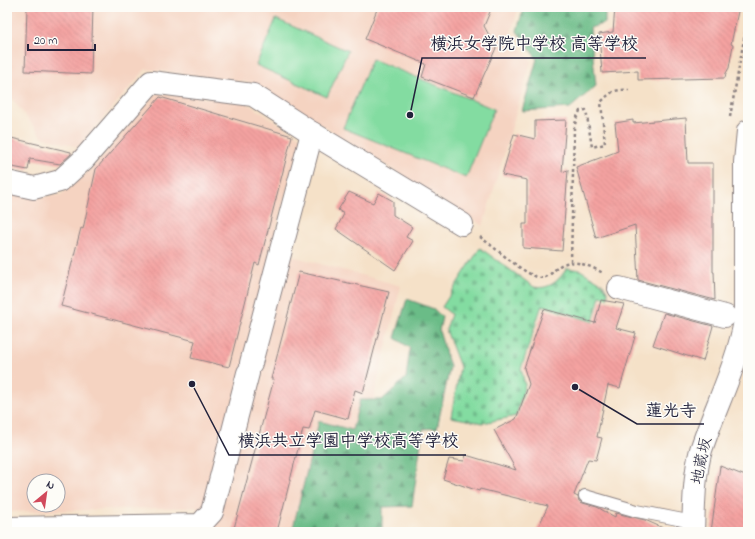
<svg xmlns="http://www.w3.org/2000/svg" width="755" height="539" font-family="'Indie Flower','Klee One',sans-serif">
  <defs>
    <pattern id="forest-firs" width="22" height="20" patternUnits="userSpaceOnUse"><rect width="22" height="20" fill="#6abc87"/><path d="M5 1l3.5 6h-7zM16 11l3.5 6h-7z" fill="#579870"/></pattern>
    <pattern id="cemetery-stones" width="16" height="16" patternUnits="userSpaceOnUse"><rect width="16" height="16" fill="#83dca1"/><path d="M2 7V4a2 2 0 0 1 4 0v3zM10 15v-3a2 2 0 0 1 4 0v3z" fill="#71bc8c"/></pattern>
    <pattern id="building-back-hatch" width="6" height="6" patternUnits="userSpaceOnUse"><rect width="6" height="6" fill="#f4a2a0"/><path d="M-1 5l2 2M0 0l6 6M5-1l2 2" fill="none" stroke="#d18b8b"/></pattern>
  </defs>
  <rect width="100%" height="100%" fill="#fdfcf7"/>
  <filter id="ink" filterUnits="userSpaceOnUse"><feTurbulence type="fractalNoise" baseFrequency=".025" numOctaves="2"/><feDisplacementMap in="SourceGraphic" scale="8" xChannelSelector="R" yChannelSelector="G"/><feConvolveMatrix kernelMatrix="1 2 1 2 8 2 1 2 1" color-interpolation-filters="sRGB"/></filter>
  <filter id="wash" filterUnits="userSpaceOnUse"><feTurbulence type="fractalNoise" baseFrequency=".012" numOctaves="4" result="noise"/><feDisplacementMap in="SourceGraphic" scale="16" xChannelSelector="R" yChannelSelector="G"/><feGaussianBlur stdDeviation="0.9" result="paint"/><feColorMatrix in="noise" values="0 0 0 0 0 0 0 0 0 0 0 0 0 0 0 0 0 1.4 0 .05"/><feComposite in="paint" operator="in"/></filter>
  <g filter="url(#wash)">
    <rect width="100%" height="100%" fill="#f5e1c8"/>
    <!-- built -->
    <g fill="#f5d3c1" fill-rule="evenodd">
      <polygon points="11,7 519,7 510,35 531,61 483,226 255,83 146,69 78,147 42,137 7,92 7,51"/>
      <path d="M156,93L245,102L302,139L270,250L401,286L341,532H212L196,507L7,512V192L37,198L61,195L90,170ZM34,481H58V505H34Z"/>
    </g>
    <!-- grass -->
    <g fill="#83dca1" stroke="#527f6e">
      <polygon points="276,19 348,51 327,97 256,65"/>
      <polygon points="372,59 494,109 466,178 343,128"/>
    </g>
    <!-- forest -->
    <g fill="url(#forest-firs)" stroke="#466f61">
      <polygon points="524,7 605,7 605,23 590,28 596,86 570,108 522,111 537,59 517,31"/>
      <polygon points="407,299 434,309 442,317 439,331 450,367 437,428 423,429 412,506 382,507 382,532 292,532 319,421 352,430 360,400 382,400 406,378 410,348 395,338"/>
    </g>
    <!-- cemetery -->
    <path fill="url(#cemetery-stones)" stroke="#527f6e" d="M480,248L534,287C550,290 559,280 567,268L580,270L603,284L608,293L607,298L600,296L593,322L542,305L521,369L525,385L516,416L483,423L451,417L460,367L446,330L451,314L442,307Z"/>
    <g id="blocks">
      <!-- building -->
      <g fill="url(#building-back-hatch)">
        <polygon points="27,7 93,7 91,74 25,71"/>
        <polygon points="378,7 492,7 484,26 496,48 474,97 422,77 426,64 365,39"/>
        <polygon points="615,7 739,7 731,44 733,45 729,68 726,73 725,78 638,80 638,71 602,73 599,34 613,32"/>
        <polygon points="160,97 292,136 259,265 255,263 229,367 191,358 195,341 61,306 81,228 83,229 96,169"/>
        <polygon points="686,118 688,163 713,163 713,272 714,272 715,300 638,280 635,225 596,238 576,167 618,151 615,123 633,120 633,123"/>
        <polygon points="566,120 562,172 568,170 562,251 523,248 523,224 527,224 527,180 502,175 514,134 535,139 535,121"/>
        <polygon points="7,137 71,152 71,154 60,164 30,159 28,170 7,166"/>
        <polygon points="349,192 373,203 379,193 393,201 393,215 412,227 406,237 413,241 395,270 336,229 344,214 338,210"/>
        <polygon points="299,272 389,292 363,393 355,390 348,419 315,410 309,430 303,429 277,532 233,532 274,379 271,379"/>
        <polygon points="601,300 624,304 616,328 636,333 620,388 608,385 597,437 602,438 596,460 588,459 574,495 578,497 579,501 583,503 597,507 615,517 616,513 645,520 672,532 536,532 548,506 480,489 479,491 443,479 449,459 464,461 466,455 516,470 494,430 516,419 529,384 524,368 544,309 595,323"/>
        <polygon points="664,313 713,326 703,361 653,345"/>
        <polygon points="720,466 748,477 748,532 711,532"/>
      </g>
    </g>
  </g>
  <g filter="url(#ink)">
    <use href="#blocks" fill-opacity="0" stroke="#8c8282" stroke-width="1"/>
    <g fill="none" stroke-linecap="round" stroke-linejoin="round">
      <!-- service casing -->
      <g stroke="#8c8282" stroke-width="14">
        <polyline id="service" points="585,496 637,511 693,522"/>
      </g>
      <!-- minor casing -->
      <g stroke="#8c8282" stroke-width="24">
        <g id="minor">
          <polyline points="7,182 34,188 60,181 83,160 151,82 253,95 312,133 462,224"/>
          <polyline points="619,288 725,316"/>
          <polyline points="251,363 312,133"/>
          <polyline points="7,528 200,525 212,512 248,373"/>
        </g>
      </g>
      <!-- tertiary casing -->
      <g stroke="#8c8282" stroke-width="24">
        <path id="tertiary" d="M693,532C694,506 694,475 701,450C715,407 737,366 745,321V162L748,131"/>
      </g>
      <!-- path -->
      <g stroke="#8c8282" stroke-width="2.5" stroke-dasharray="3 3" stroke-linecap="butt">
        <polyline points="730,117 748,17"/>
        <path d="M480,237C495,247 526,277 542,278C548,278 553,271 557,268C570,256 590,266 603,273"/>
        <path d="M571,262L574,128L577,117L580,111L586,110L592,147L605,144L601,102C611,92 614,89 629,90"/>
      </g>
      <!-- service -->
      <use href="#service" stroke="#fff" stroke-width="12"/>
      <!-- minor -->
      <use href="#minor" stroke="#fff" stroke-width="22"/>
      <!-- tertiary -->
      <use href="#tertiary" stroke="#fff" stroke-width="22"/>
    </g>
  </g>
  <g text-anchor="middle" dominant-baseline="central" stroke-width="3" stroke-linejoin="round" paint-order="stroke">
    <!-- street labels -->
    <g font-size="16" fill="#22223b" stroke="#fdfcf7">
      <text transform="translate(702 461) rotate(-78)">地蔵坂</text>
    </g>
  </g>
  <!-- callouts -->
  <path fill="none" stroke="#22223b" stroke-width="1.5" d="M410 115L422 58H646M575 387L637 424H704M192 384L229 455H466"/>
  <g fill="#22223b" stroke="#fdfcf7" stroke-width="1.5">
    <circle cx="410" cy="115" r="4"/>
    <circle cx="575" cy="387" r="4"/>
    <circle cx="192" cy="384" r="4"/>
  </g>
  <g font-size="17" text-anchor="middle" font-weight="bold" fill="#22223b" stroke="#fdfcf7" stroke-width="3" stroke-linejoin="round" paint-order="stroke">
    <text x="534" y="49">横浜女学院中学校 高等学校</text>
    <text x="671" y="416">蓮光寺</text>
    <text x="348" y="446">横浜共立学園中学校高等学校</text>
  </g>
  <!-- margin -->
  <rect width="755" height="539" fill="none" stroke="#fdfcf7" stroke-width="24"/>
  <!-- north arrow -->
  <g transform="translate(46 493) rotate(29)"><circle r="19" fill="#fdfcf7" stroke="#a5a5ac"/>
  <path d="M0-3L7 15L0 10L-7 15Z" fill="#d1495b"/>
  <text y="-6" font-size="11" font-weight="bold" text-anchor="middle" fill="#22223b">N</text>
  </g>
  <!-- scale -->
  <path d="M28 44v6h67v-6" fill="none" stroke="#22223b" stroke-width="2"/>
  <text x="34" y="44" font-size="12" fill="#22223b" stroke="#fdfcf7" stroke-width="3" paint-order="stroke">20 m</text>
</svg>
